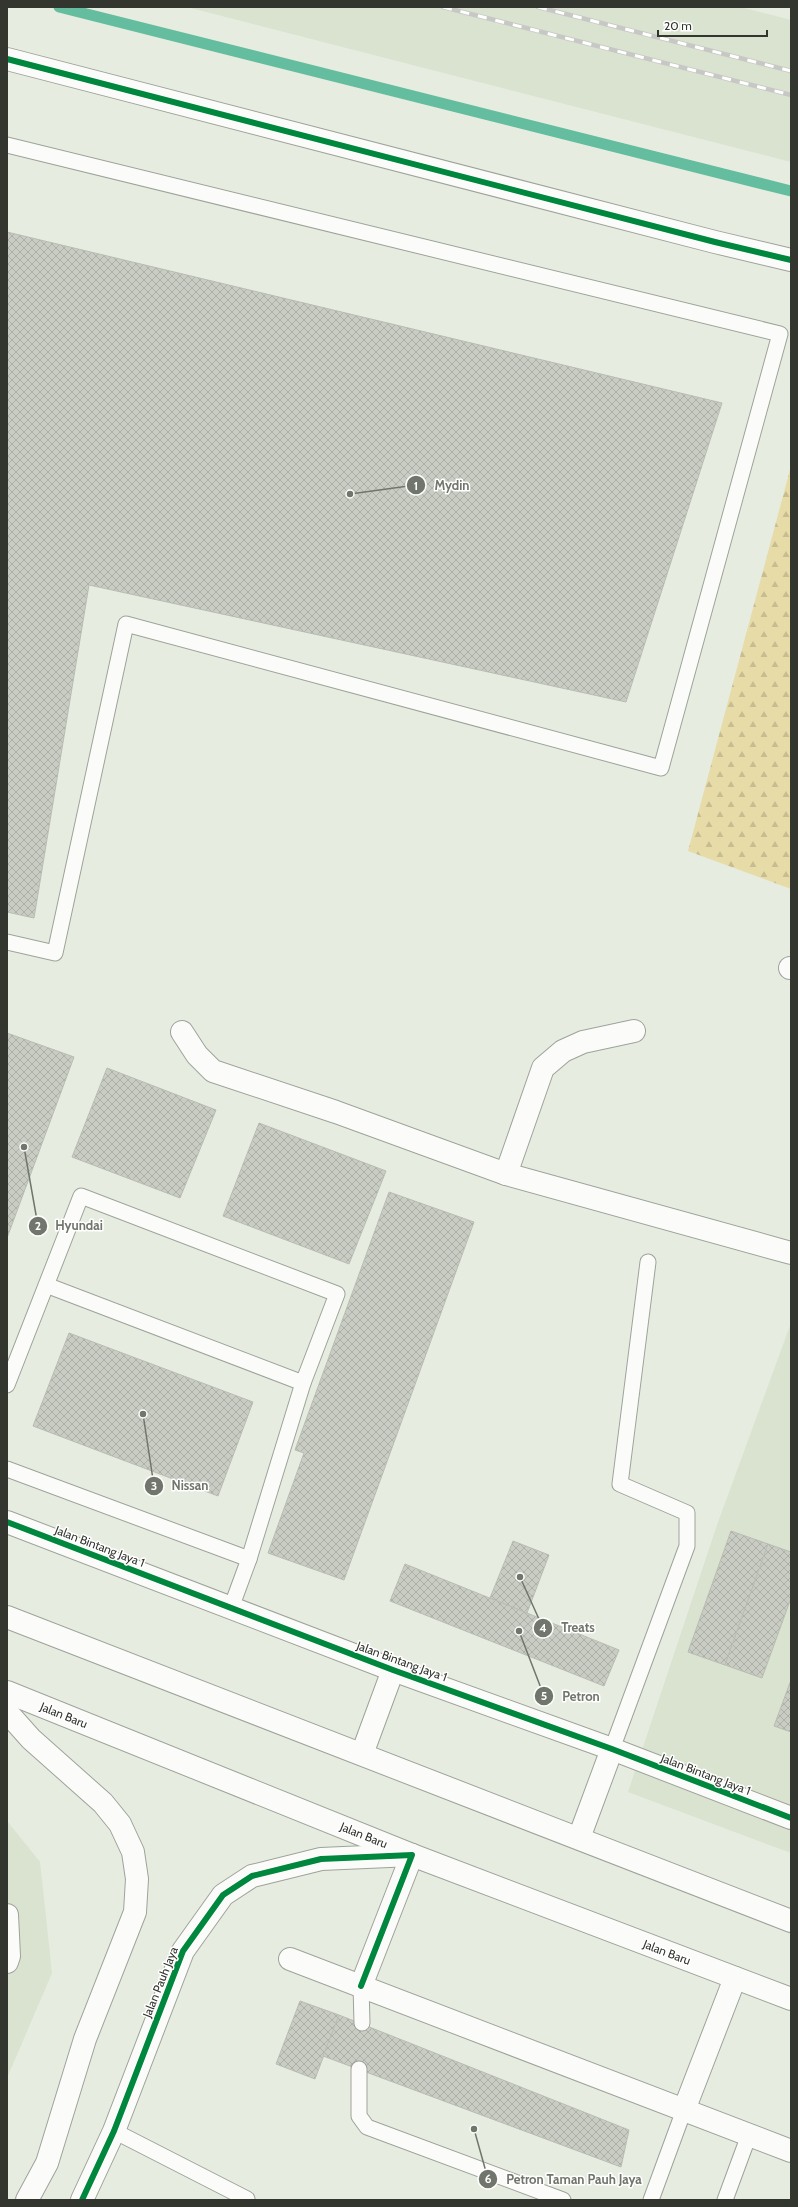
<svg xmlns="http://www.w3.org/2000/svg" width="798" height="2207" font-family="Cabin,sans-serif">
  <defs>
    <pattern id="forest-firs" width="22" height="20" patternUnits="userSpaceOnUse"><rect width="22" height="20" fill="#e7dca8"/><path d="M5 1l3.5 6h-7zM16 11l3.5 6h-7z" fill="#c7bd91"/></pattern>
    <pattern id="building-cross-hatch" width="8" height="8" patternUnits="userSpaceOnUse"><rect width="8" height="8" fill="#c9ccc3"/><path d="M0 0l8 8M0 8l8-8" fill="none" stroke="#adb0a8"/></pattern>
  </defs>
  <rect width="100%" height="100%" fill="#e6ece0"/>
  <!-- built -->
  <g fill="#d9e3cf">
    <polygon points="187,7 740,7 791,20 791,162"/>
    <polygon points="791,1323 791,1853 628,1792 717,1525"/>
    <polygon points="7,1821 40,1862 52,1973 7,2078"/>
  </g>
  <!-- forest -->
  <polygon fill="url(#forest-firs)" points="791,466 791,889 688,851"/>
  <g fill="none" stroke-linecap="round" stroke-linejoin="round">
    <!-- stream -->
    <polyline stroke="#63bd9e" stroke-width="11" points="59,7 791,191"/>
  </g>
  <!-- building -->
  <g fill="url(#building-cross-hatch)" stroke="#b9bcb3">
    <polygon points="7,232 722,403 626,702 89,585 34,918 7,912"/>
    <polygon points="7,1033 74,1057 7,1238"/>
    <polygon points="107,1068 216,1110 180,1198 72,1157"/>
    <polygon points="259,1123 386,1171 349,1264 223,1216"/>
    <polygon points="389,1192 474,1222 344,1580 268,1553 304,1453 295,1450"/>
    <polygon points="69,1333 253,1402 218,1496 33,1426"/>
    <polygon points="731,1531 768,1544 725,1665 688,1652"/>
    <polygon points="513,1541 549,1555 527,1613 490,1598"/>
    <polygon points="768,1544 791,1552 791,1598 762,1678 725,1665"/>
    <polygon points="405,1564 619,1650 604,1686 390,1601"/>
    <polygon points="791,1680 791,1732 774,1726"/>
    <polygon points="300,2001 339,2015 315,2079 276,2064"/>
    <polygon points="339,2015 629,2130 621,2167 323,2056"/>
  </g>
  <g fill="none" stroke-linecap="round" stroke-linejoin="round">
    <!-- lane casing -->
    <g stroke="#9ea39a" stroke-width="17">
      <g id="lane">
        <polyline points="7,145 780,334 661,768 126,624 55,953 7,942"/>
        <polyline points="7,1385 81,1196 337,1294 303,1383 46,1285"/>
        <polyline points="7,1469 249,1559"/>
        <polyline points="231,1608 249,1559 303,1383"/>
        <polyline points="612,1749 687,1546 687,1513 620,1484 648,1262"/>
        <polyline points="361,1986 362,2023"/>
        <polyline points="359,2069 359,2116 367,2127 563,2200"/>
        <polyline points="114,2131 247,2199"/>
        <polyline points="651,2200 684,2110"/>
        <polyline points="725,2200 749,2135"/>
      </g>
    </g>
    <!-- street casing -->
    <g stroke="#9ea39a" stroke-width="24">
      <g id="street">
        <polyline points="7,59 715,242 791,260"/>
        <polyline points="790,968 791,968"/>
        <polyline points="182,1032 197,1055 213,1071 336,1112 506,1174 791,1253"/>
        <polyline points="506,1174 543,1068 563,1051 583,1042 634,1031"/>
        <polyline points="7,1522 393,1670 612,1749 791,1818"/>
        <polyline points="362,1754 393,1670"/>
        <polyline points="579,1838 612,1749"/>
        <polyline points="7,1915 9,1956 7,1962"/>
        <polyline points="290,1959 791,2151"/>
        <polyline points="361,1986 412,1855"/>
        <polyline points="684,2110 735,1978"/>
      </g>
    </g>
    <!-- secondary casing -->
    <g stroke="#9ea39a" stroke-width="24">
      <g id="secondary">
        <polyline points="7,1712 31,1739 103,1803 120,1824 133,1852 137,1879 135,1912 85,2039 47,2163 27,2200"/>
        <polyline points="82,2200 114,2131 183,1951 223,1895 252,1876 321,1859 412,1855"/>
      </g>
    </g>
    <!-- highway casing -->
    <g stroke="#9ea39a" stroke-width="24">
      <g id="highway">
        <polyline points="7,1617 791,1921"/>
        <polyline points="7,1692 412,1855 791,1999"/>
      </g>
    </g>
    <!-- lane -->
    <use href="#lane" stroke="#fbfcfa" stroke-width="15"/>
    <!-- street -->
    <use href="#street" stroke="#fbfcfa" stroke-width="22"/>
    <!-- secondary -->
    <use href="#secondary" stroke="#fbfcfa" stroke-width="22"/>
    <!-- highway -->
    <use href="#highway" stroke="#fbfcfa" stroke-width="22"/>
    <!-- rail casing -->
    <g stroke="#c7c8c6" stroke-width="4.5">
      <g id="rail">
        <polyline points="443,7 791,95"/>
        <polyline points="538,7 791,71"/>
      </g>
    </g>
    <!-- rail -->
    <use href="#rail" stroke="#fff" stroke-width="3" stroke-dasharray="9" stroke-linecap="butt"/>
    <!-- cycleway casing -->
    <g stroke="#fff" stroke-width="8">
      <g id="cycleway">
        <polyline points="7,59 715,242 791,260"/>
        <polyline points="7,1522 393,1670 612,1749 791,1818"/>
        <polyline points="82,2200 114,2131 183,1951 223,1895 252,1876 321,1859 412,1855 361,1986"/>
      </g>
    </g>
    <!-- cycleway -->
    <use href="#cycleway" stroke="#00873e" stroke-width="6"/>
  </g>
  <g text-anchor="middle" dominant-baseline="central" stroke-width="3" stroke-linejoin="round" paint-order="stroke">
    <!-- street labels -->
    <g font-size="12" fill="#32362e" stroke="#fff">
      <text transform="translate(100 1546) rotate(21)">Jalan Bintang Jaya 1</text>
      <text transform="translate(402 1661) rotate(20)">Jalan Bintang Jaya 1</text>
      <text transform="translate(64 1715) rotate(22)">Jalan Baru</text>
      <text transform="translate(706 1774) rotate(21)">Jalan Bintang Jaya 1</text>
      <text transform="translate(364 1835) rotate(22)">Jalan Baru</text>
      <text transform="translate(667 1952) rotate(21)">Jalan Baru</text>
      <text transform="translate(160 1982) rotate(-68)">Jalan Pauh Jaya</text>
    </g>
  </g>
  <!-- callouts -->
  <path fill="none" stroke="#71766c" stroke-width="1.5" d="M350 494L416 485M24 1147L38 1226M143 1414L154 1486M520 1577L543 1628M519 1631L544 1696M474 2129L488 2179"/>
  <g fill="#71766c" stroke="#fff" stroke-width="1.5">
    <circle cx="350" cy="494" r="4"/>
    <circle cx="24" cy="1147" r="4"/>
    <circle cx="143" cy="1414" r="4"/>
    <circle cx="520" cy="1577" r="4"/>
    <circle cx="519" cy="1631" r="4"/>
    <circle cx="474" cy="2129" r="4"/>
    <circle cx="416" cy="485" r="10"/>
    <circle cx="38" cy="1226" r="10"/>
    <circle cx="154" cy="1486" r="10"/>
    <circle cx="543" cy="1628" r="10"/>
    <circle cx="544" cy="1696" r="10"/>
    <circle cx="488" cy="2179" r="10"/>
  </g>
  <g font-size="12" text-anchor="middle" font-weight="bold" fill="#fff">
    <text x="416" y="490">1</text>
    <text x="38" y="1230">2</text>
    <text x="154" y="1490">3</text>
    <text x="543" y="1632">4</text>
    <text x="544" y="1700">5</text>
    <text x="488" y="2183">6</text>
  </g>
  <g font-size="13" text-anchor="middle" font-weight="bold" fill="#71766c" stroke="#fff" stroke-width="3" stroke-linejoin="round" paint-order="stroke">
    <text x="452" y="490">Mydin</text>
    <text x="79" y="1230">Hyundai</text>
    <text x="190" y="1490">Nissan</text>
    <text x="578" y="1632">Treats</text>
    <text x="581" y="1701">Petron</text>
    <text x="574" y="2184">Petron Taman Pauh Jaya</text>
  </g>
  <!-- border -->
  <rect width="798" height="2207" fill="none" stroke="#32362e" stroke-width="16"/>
  <!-- scale -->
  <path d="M658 30v6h109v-6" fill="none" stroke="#32362e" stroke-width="2"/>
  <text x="664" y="30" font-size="12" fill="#32362e" stroke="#ffffff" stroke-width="3" paint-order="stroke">20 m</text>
</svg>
